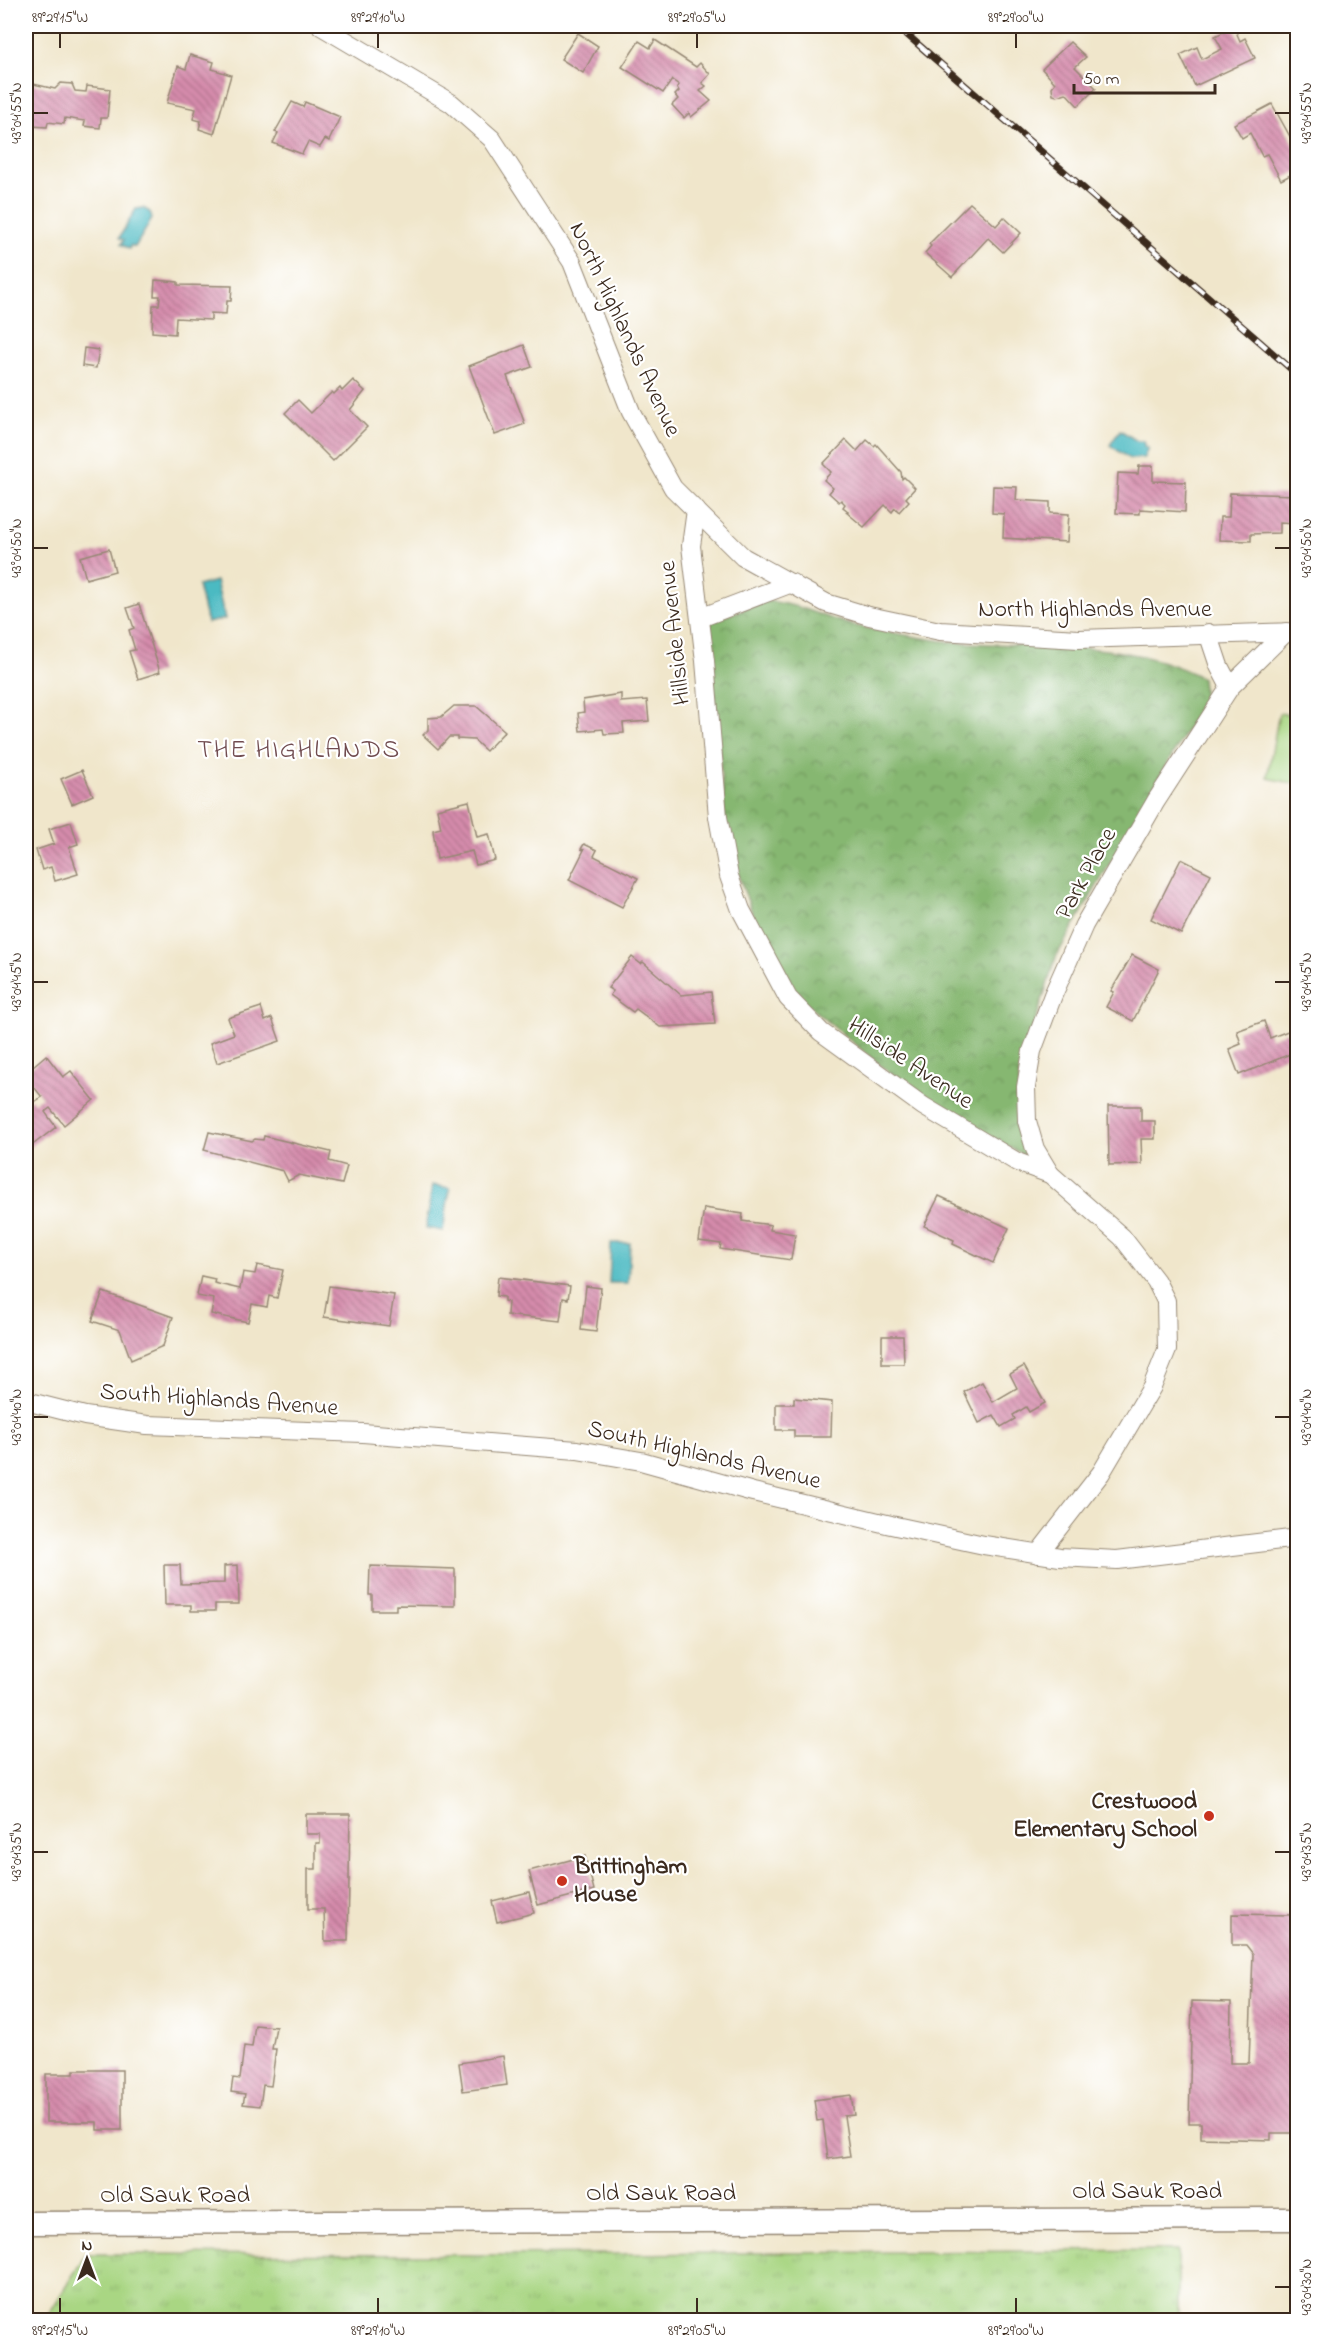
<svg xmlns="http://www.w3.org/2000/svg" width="1323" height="2346" font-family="'Indie Flower',sans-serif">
  <defs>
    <pattern id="forest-crowns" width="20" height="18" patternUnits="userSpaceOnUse" patternTransform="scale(1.5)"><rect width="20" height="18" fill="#86b771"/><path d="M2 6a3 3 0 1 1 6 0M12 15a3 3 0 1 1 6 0" fill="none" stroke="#6f955c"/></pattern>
    <pattern id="park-tufts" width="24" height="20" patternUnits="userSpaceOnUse" patternTransform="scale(1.5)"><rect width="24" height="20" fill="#a9d683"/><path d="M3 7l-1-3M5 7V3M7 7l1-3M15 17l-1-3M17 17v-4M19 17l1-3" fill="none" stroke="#92b871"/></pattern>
    <pattern id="building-back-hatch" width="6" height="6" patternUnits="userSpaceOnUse" patternTransform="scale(1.5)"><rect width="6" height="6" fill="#d58bac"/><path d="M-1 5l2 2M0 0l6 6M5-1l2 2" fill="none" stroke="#ae728b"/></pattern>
  </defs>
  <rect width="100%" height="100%" fill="#fff"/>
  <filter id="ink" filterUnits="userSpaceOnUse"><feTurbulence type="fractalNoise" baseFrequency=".0167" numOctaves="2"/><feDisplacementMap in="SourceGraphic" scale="12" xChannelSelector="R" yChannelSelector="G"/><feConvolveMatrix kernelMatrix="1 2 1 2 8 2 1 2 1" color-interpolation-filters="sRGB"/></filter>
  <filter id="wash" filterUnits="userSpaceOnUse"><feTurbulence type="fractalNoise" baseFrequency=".008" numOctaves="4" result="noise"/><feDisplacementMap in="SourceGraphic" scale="24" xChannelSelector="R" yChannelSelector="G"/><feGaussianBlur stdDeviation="1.35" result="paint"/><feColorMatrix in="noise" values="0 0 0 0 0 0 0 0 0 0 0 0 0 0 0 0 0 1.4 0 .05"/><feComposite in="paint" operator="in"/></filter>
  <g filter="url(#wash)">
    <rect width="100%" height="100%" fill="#f0e6cb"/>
    <!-- green -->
    <polygon fill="#a9d683" stroke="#728050" stroke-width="1.5" points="1279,713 1297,716 1297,784 1267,778"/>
    <!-- forest -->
    <path fill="url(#forest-crowns)" stroke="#607048" stroke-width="1.5" d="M764,601C803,603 829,622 865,628C899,633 934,642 969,643C1046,648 1131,640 1202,678L1204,700L1056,957L1019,1073L1018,1118L1034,1160L985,1135L908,1088L792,992L761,937L739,877L725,821L709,631L712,621Z"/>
    <!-- park -->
    <polygon fill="url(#park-tufts)" stroke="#728050" stroke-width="1.5" points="1178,2250 1178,2320 45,2320 86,2254 486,2255"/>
    <!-- water -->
    <g fill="#4cbac2" stroke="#447270" stroke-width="1.5">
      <polygon points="143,208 150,212 152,219 135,247 131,245 129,249 121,244 124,240 119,238 136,209"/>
      <polygon points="1120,430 1137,441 1144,441 1144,447 1148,447 1144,458 1130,459 1110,445"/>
      <polygon points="216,581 225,619 207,623 198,586"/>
      <polygon points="432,1185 450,1188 443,1231 426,1228"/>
      <polygon points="611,1243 630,1243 628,1283 609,1283"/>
    </g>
    <g id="blocks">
      <!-- building -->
      <g fill="url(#building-back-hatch)">
        <polygon points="1234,27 1240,41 1245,38 1255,58 1195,86 1180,55 1197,47 1202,59 1222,49 1215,36"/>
        <polygon points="578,33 598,46 583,73 561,59"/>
        <polygon points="655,40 696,67 700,63 710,74 702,83 706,86 700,91 711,101 691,117 689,113 684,118 672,105 678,99 675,95 679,91 677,87 679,85 672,80 663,93 622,67 639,41 650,48"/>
        <polygon points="1070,42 1086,57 1075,67 1096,88 1078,106 1066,93 1057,96 1053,95 1052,87 1055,83 1042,69"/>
        <polygon points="190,55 214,62 212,69 231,75 214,134 199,129 201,121 193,119 196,109 167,103 178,66 186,69"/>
        <polygon points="29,83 55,89 61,83 72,84 75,91 86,92 87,86 110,89 107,118 101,118 100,128 84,126 85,121 65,118 64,124 48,122 47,127 31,126 32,115 26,114 26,86 28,86"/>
        <polygon points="292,102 303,107 305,102 340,117 329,141 325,139 320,147 308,142 302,154 273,143 278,133 275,132"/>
        <polygon points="1272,104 1298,151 1298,171 1281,180 1267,154 1262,156 1250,133 1242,138 1234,124"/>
        <polygon points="970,203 996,226 1004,217 1021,233 1003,252 988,238 952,277 925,253 931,246 929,244"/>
        <polygon points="26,207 31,210 29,219 26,220"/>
        <polygon points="155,280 178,282 178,285 232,286 231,301 227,301 226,314 211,313 211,320 176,318 175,334 152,332 153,305 159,305 160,296 154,296"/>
        <polygon points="524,345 532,367 507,376 525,424 495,435 469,366"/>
        <polygon points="84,348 99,350 96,368 82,366"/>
        <polygon points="353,380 365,391 350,410 367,427 333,461 285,413 298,400 311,413 332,392 334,394 340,388 342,391"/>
        <polygon points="846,440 857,451 867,440 874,446 876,444 901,472 902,479 904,477 915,488 906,498 909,501 899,512 895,508 892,512 885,505 864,527 846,512 848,511 843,507 845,504 841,500 839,502 829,493 833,488 824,480 831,472 823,464"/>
        <polygon points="1139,466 1153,466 1153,481 1186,482 1185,512 1140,509 1140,514 1116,513 1118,473 1138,474"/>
        <polygon points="993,486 1017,487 1016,500 1050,502 1050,513 1069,514 1067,542 1003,538 1004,514 992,513"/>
        <polygon points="1230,493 1296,495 1295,523 1280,522 1280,533 1251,534 1251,541 1219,540 1220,517 1229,517"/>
        <polygon points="109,549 115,571 86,579 80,557"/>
        <polygon points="139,604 160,672 138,679 129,651 135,650 129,630 134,628 127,608"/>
        <polygon points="621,694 621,702 647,700 649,721 623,723 624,733 604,734 603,729 580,731 578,713 584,712 583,700"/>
        <polygon points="454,706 476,706 505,731 486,751 474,740 457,739 457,737 449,737 438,749 423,735 428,730 428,718 441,717"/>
        <polygon points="82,770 93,795 72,804 61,779"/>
        <polygon points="469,801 477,837 489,834 495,860 476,865 472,851 437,859 433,830 441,828 437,809"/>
        <polygon points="71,822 78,844 69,847 78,874 55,881 51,867 42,870 36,850 54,844 49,829"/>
        <polygon points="584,844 597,850 594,856 638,878 622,907 569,880 584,850 581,849"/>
        <polygon points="1181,859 1211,874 1181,934 1151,919"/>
        <polygon points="1132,955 1159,969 1133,1021 1106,1007 1114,992 1111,991"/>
        <polygon points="632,957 641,964 643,962 681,995 711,992 715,1024 660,1027 636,1009 633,1012 610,995 613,991 608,988"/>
        <polygon points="261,1007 265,1021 272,1018 280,1041 217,1063 210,1043 234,1034 228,1018"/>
        <polygon points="1264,1021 1270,1038 1298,1027 1298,1072 1290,1054 1239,1075 1229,1049 1241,1044 1237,1031"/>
        <polygon points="46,1055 63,1077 71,1071 94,1100 64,1125 50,1108 45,1112 56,1127 30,1147 26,1141 26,1103 31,1099 34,1102 42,1097 26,1077 26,1072"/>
        <polygon points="1108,1106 1141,1106 1141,1121 1155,1121 1155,1139 1141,1139 1142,1164 1109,1165"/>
        <polygon points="209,1132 252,1141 255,1139 263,1140 264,1136 331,1152 329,1161 347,1166 342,1184 299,1175 288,1181 283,1171 204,1150"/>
        <polygon points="939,1196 1009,1228 993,1263 953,1244 954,1240 924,1226"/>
        <polygon points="704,1208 743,1214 742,1221 771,1225 770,1230 795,1234 791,1260 720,1249 721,1244 699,1241"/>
        <polygon points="257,1265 283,1270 277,1298 269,1296 267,1307 252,1304 248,1322 211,1314 214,1299 197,1296 201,1276 215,1279 214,1283 240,1289 243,1272 255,1274"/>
        <polygon points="498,1277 570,1286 568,1299 563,1298 560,1321 507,1315 508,1302 504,1301 504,1297 496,1296"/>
        <polygon points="329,1286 394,1295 389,1326 324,1317"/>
        <polygon points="586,1286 601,1288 596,1332 581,1330"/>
        <polygon points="103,1292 173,1317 163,1346 131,1360 120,1330 92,1321"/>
        <polygon points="882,1336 903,1336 904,1364 882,1364"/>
        <polygon points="1024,1366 1045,1403 1029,1412 1026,1407 1013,1415 1015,1419 1001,1427 994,1415 979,1423 964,1392 982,1382 993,1402 1017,1388 1010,1374"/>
        <polygon points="794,1398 832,1402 831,1437 794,1437 794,1430 776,1430 776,1404 794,1404"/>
        <polygon points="164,1565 180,1565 181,1584 224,1583 224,1566 238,1565 239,1604 215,1604 215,1611 191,1611 191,1605 165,1605"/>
        <polygon points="370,1566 455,1569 455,1606 396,1605 396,1610 372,1610 372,1595 369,1595"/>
        <polygon points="306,1814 350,1814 348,1941 325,1941 324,1909 308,1909 308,1869 316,1869 316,1843 320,1843 320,1834 306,1834"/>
        <polygon points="585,1856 594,1890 538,1905 529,1871"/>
        <polygon points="529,1892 534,1913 497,1922 492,1901"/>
        <polygon points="1298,1903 1298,2133 1271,2133 1271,2140 1201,2138 1201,2123 1189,2123 1192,2001 1231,2002 1230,2063 1249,2063 1253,1954 1246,1945 1232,1945 1232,1914 1291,1915"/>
        <polygon points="255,2025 276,2027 272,2049 276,2049 271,2086 263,2085 260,2106 243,2104 245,2094 231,2092 233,2078 240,2079 244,2046 252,2047"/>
        <polygon points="503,2056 507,2085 463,2091 459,2063"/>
        <polygon points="74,2070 122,2070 122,2130 97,2130 97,2122 46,2122 46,2074 74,2074"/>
        <polygon points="851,2095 854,2115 844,2116 850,2156 828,2159 823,2120 817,2121 814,2100"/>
      </g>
    </g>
  </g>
  <g filter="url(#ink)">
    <use href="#blocks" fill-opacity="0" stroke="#968874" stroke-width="1.5"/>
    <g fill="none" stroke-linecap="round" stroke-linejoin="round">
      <!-- minor casing -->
      <g stroke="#968874" stroke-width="20">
        <g id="minor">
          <polyline points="321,26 451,103 492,139 572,262 631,412 673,488 743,557 826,603 869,616 940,631 1079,639 1298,632"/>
          <polyline points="696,510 691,546 705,661 718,817 729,876 741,910 788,998 821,1032 923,1106 1017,1162 1050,1174 1122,1237 1156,1281 1166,1301 1167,1350 1152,1387 1101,1473 1038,1554"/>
          <polyline points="700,618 792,583"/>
          <polyline points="1208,633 1219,666 1230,687"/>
          <polyline points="1050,1174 1035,1149 1027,1121 1026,1087 1032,1051 1053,995 1084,925 1156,801 1230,687 1286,632"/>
          <polyline points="26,1401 85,1416 147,1425 363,1433 577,1450 641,1461 753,1492 891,1525 984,1545 1060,1557 1117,1560 1298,1538"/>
        </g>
      </g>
      <!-- tertiary casing -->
      <g stroke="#968874" stroke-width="25">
        <polyline id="tertiary" points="26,2223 1298,2219"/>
      </g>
      <!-- minor -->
      <use href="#minor" stroke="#fff" stroke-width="18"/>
      <!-- tertiary -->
      <use href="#tertiary" stroke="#fff" stroke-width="22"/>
      <!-- rail casing -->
      <g stroke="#3b2a1e" stroke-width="7">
        <polyline id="rail" points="897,26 1298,375"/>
      </g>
      <!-- rail -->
      <use href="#rail" stroke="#fff" stroke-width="4.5" stroke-dasharray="14" stroke-linecap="butt"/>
    </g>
  </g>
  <!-- ticks -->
  <path fill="none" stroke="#3b2a1e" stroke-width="2" d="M60,33V48M378,33V48M697,33V48M1016,33V48M33,113H48M1275,113H1290M33,548H48M1275,548H1290M33,982H48M1275,982H1290M33,1417H48M1275,1417H1290M33,1852H48M1275,1852H1290M1275,2287H1290M60,2298V2313M378,2298V2313M697,2298V2313M1016,2298V2313"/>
  <!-- markers -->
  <g fill="#c8321e" stroke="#fff" stroke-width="2">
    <circle cx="1209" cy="1816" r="6"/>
    <circle cx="562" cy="1881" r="6"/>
  </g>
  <g text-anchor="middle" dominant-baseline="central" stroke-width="4.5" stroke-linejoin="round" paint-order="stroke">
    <!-- street labels -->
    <g font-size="24" fill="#3b2a1e" stroke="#fff">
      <text transform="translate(624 330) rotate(65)">North Highlands Avenue</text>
      <text x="1095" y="610">North Highlands Avenue</text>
      <text transform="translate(676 633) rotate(-96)">Hillside Avenue</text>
      <text transform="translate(1087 874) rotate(-61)">Park Place</text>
      <text transform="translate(910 1064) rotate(34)">Hillside Avenue</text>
      <text transform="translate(219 1401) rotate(4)">South Highlands Avenue</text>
      <text transform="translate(704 1456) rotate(13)">South Highlands Avenue</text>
      <text x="1147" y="2192">Old Sauk Road</text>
      <text x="661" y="2194">Old Sauk Road</text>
      <text x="175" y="2196">Old Sauk Road</text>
    </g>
    <!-- poi labels -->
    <g font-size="24" font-weight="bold" fill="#3b2a1e" stroke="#fff" text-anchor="end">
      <text x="1197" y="1802">Crestwood<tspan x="1197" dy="28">Elementary School</tspan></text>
      <text x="574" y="1867" text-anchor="start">Brittingham<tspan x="574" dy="28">House</tspan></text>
    </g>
    <!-- neighbourhood labels -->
    <g font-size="26" letter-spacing="1.5" fill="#714c50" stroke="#fff">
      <text x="299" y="751">THE HIGHLANDS</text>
    </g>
  </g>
  <!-- margin -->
  <rect width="1323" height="2346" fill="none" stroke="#fff" stroke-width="66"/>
  <!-- north arrow -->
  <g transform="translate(87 2259)" stroke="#ffffff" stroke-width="4.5" paint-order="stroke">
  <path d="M0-4.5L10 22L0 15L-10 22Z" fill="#3b2a1e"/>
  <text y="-9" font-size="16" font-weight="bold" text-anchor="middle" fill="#3b2a1e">N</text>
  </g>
  <!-- scale -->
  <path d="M1074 84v9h141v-9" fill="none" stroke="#3b2a1e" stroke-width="3"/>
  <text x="1083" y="84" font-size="18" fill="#3b2a1e" stroke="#ffffff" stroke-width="4.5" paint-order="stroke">50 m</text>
  <rect x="33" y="33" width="1257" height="2280" fill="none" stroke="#3b2a1e" stroke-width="2"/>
  <g font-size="15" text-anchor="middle" fill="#3b2a1e">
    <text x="60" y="22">89°29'15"W</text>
    <text x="378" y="22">89°29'10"W</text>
    <text x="697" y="22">89°29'05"W</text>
    <text x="1016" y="22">89°29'00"W</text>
    <text transform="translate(16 113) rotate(-90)" y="5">43°04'55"N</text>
    <text transform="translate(1306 113) rotate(-90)" y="5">43°04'55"N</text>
    <text transform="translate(16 548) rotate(-90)" y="5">43°04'50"N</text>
    <text transform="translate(1306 548) rotate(-90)" y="5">43°04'50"N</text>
    <text transform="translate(16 982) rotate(-90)" y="5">43°04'45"N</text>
    <text transform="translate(1306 982) rotate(-90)" y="5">43°04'45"N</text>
    <text transform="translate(16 1417) rotate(-90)" y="5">43°04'40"N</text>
    <text transform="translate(1306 1417) rotate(-90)" y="5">43°04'40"N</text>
    <text transform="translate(16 1852) rotate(-90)" y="5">43°04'35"N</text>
    <text transform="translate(1306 1852) rotate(-90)" y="5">43°04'35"N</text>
    <text transform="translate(1306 2287) rotate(-90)" y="5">43°04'30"N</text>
    <text x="60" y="2335">89°29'15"W</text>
    <text x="378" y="2335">89°29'10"W</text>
    <text x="697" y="2335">89°29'05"W</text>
    <text x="1016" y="2335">89°29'00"W</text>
  </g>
</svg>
